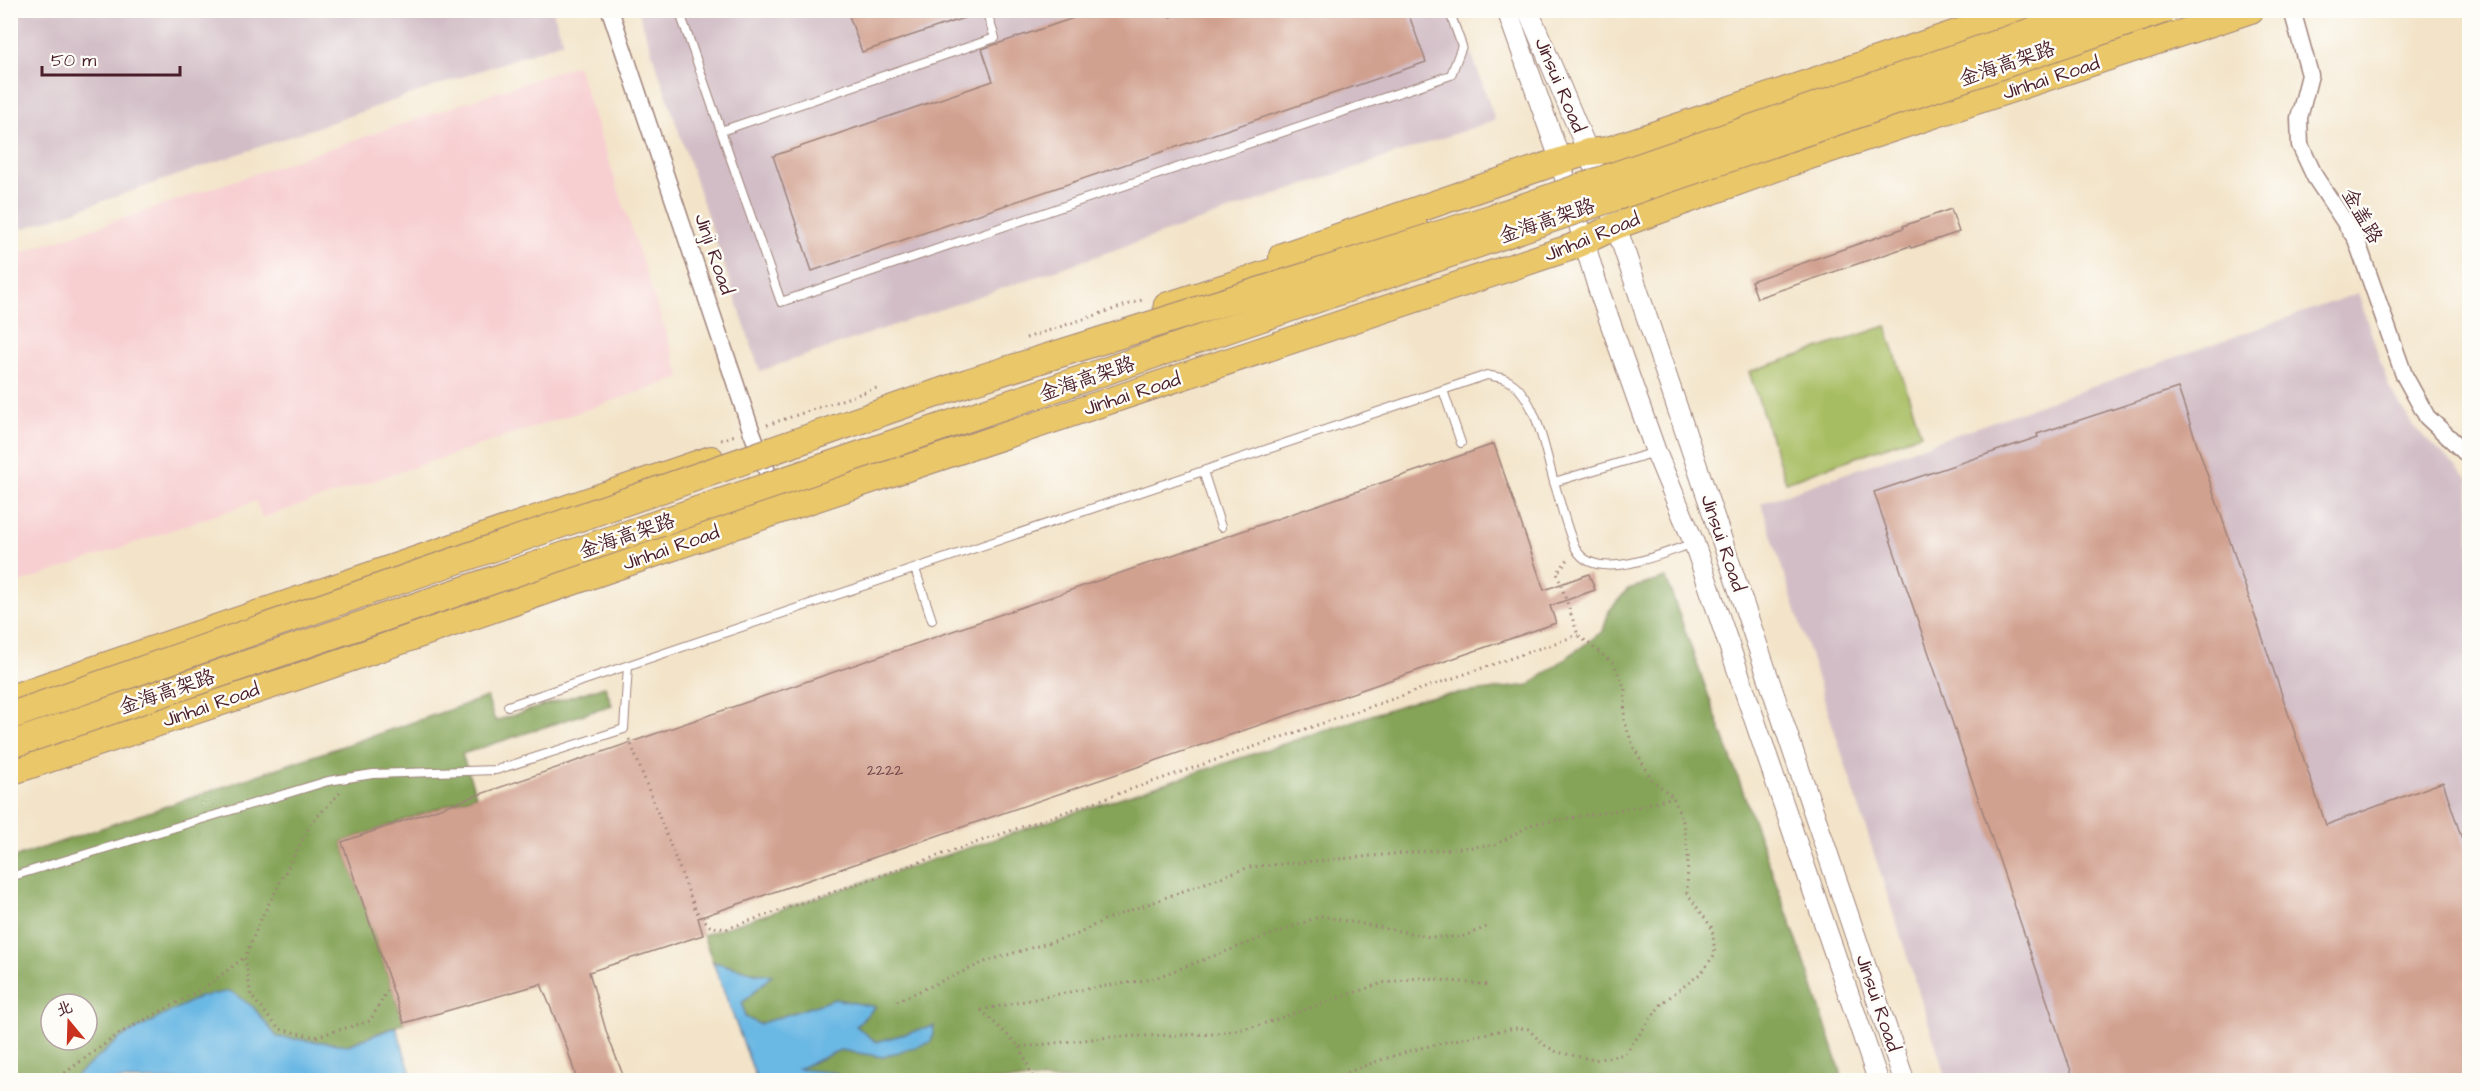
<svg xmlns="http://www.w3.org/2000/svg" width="2480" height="1091" font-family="'Architects Daughter','LXGW WenKai TC',sans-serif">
  <rect width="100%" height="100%" fill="#fdfcf7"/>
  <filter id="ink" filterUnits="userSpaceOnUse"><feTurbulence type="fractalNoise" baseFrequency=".0167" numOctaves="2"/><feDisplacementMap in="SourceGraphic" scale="12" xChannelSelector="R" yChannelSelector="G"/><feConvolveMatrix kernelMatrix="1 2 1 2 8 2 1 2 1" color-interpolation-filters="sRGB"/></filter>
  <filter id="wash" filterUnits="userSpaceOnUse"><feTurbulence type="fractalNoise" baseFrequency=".008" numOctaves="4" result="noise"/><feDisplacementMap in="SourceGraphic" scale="24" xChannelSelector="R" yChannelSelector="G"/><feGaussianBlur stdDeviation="1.35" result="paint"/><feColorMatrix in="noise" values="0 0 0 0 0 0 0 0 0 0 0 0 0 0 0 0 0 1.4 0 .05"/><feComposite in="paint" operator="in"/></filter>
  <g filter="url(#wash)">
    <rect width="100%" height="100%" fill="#f3e4c9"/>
    <!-- built -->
    <polygon fill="#f7cfd1" points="577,65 681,378 262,518 256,501 11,586 11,256"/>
    <!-- industrial -->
    <g fill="#d2bdc6">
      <polygon points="10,11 553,11 563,42 22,229 10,197"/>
      <polygon points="638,11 1457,11 1495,120 760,371"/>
      <polygon points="2358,293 2389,387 2413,426 2469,479 2469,1080 1947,1080 1761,503"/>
    </g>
    <!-- green -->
    <polygon fill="#a7bd62" stroke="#786e46" stroke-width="1.5" points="1886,326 1921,434 1786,482 1749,372"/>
    <!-- forest -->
    <g fill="#85a458" stroke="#686242" stroke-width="1.5" fill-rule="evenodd">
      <polygon points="1666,578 1806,966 1841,1072 1839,1080 819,1080 836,1074 796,1070 840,1050 883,1057 930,1042 934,1026 876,1042 856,1026 875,1007 835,999 759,1024 745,1017 742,1003 771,976 713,962 703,935 1423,698 1529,685 1603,631 1609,611 1628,589"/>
      <path d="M605,686L612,705L462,754L476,795L342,842L404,1023L348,1045L277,1037L253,1007L122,1037L71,1080H11L10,859L487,697L495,721ZM51,1004H87V1040H51Z"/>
    </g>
    <!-- water -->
    <g fill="#6ab8e4" stroke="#5a6c88" stroke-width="1.5">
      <polygon points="713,962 755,973 772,975 742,1003 745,1017 759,1024 835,999 875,1007 856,1026 876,1042 934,1026 931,1042 883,1057 840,1050 798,1069 838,1073 819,1080 757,1080"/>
      <polygon points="230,991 253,1007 277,1037 348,1045 396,1027 413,1080 71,1080 122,1037 199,997"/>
    </g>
    <g id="blocks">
      <!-- building -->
      <g fill="#d1a190">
        <polygon points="847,10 979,10 979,13 862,52"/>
        <polygon points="1097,10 1167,10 1170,17 1190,10 1407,10 1426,62 812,271 773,156 993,81 982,49"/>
        <polygon points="1951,209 1959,232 1911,248 1910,246 1757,298 1751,281 1904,228 1903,226"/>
        <polygon points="2178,388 2326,825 2443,782 2469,860 2469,1080 2074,1080 1874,492 2038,437 2037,434"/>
        <polygon points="1494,444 1544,590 1589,574 1595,590 1550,606 1556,623 698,918 703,935 589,972 607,1034 625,1080 577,1080 566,1045 541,984 404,1023 342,842"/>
      </g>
    </g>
  </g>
  <g filter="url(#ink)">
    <use href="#blocks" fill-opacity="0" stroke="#9e827a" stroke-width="1.5"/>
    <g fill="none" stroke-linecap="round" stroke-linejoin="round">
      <!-- service casing -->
      <g stroke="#9e827a" stroke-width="10">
        <g id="service">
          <polyline points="679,10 721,131 995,38 986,10"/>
          <polyline points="721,131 781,302 1451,75 1462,46 1449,10"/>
          <polyline points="1443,390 1461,443"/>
          <path d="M1656,452L1554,482C1560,500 1567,532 1576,549C1596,585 1665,552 1694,543"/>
          <polyline points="1203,471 1221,527"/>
          <polyline points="915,569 932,620"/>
          <path d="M508,706L1487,375C1494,377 1503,377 1509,381C1537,397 1545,452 1554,482"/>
          <polyline points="10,877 328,781 373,774 496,770 624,729 628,666"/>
        </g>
      </g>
      <!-- minor casing -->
      <g stroke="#9e827a" stroke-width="19">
        <g id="minor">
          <polyline points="610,10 751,430 775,492"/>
          <polyline points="2292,10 2310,75 2299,118 2300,145 2315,177 2356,239 2404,375 2427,417 2470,457"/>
        </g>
      </g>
      <!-- tertiary casing -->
      <g stroke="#9e827a" stroke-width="22">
        <g id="tertiary">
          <polyline points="1507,10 1556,148 1598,288 1656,452 1694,543 1878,1080"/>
          <polyline points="1528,10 1588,152 1616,226 1904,1080"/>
        </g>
      </g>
      <!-- primary casing -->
      <g stroke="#9e827a" stroke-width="28">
        <g id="primary">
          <polyline points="1282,256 1545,166 1588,152 1608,150 2025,10"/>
          <polyline points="10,698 711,459"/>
          <polyline points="10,772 291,679 781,510 1572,247 1616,226 1804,158 2251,10"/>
        </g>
      </g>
      <!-- trunk casing -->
      <g stroke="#9e827a" stroke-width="29">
        <polyline id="trunk" points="1167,306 1414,227"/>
      </g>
      <!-- path -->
      <g stroke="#9e827a" stroke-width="3" stroke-dasharray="1.5 4.5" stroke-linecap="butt">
        <polyline points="1026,338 1145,299"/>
        <polyline points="767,425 877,388"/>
        <polyline points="721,440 735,435"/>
        <polyline points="629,739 696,911 710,926 726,929 1578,635"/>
        <polyline points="340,793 311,823 262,917 245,957 251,996 279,1029 315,1037 370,1021 388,989"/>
        <polyline points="897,1001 987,961 1078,934 1104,920 1249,867 1495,845 1533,824 1637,807 1673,797"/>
        <polyline points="981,1010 1074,991 1152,979 1321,916 1430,937 1462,937 1489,926"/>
        <polyline points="981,1010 1020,1047 1034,1080"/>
        <polyline points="1020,1047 1110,1037 1213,1034 1257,1026 1382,983 1419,978 1490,985"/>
        <polyline points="55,1080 120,1033 204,988 245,957"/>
        <path d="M1331,1080C1390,1052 1452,1040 1515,1028L1528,1029L1544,1045L1557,1052L1595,1060L1625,1054L1662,1003L1700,974L1715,954L1712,928L1687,893L1688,857L1684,824L1673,797L1652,780L1634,748L1624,721L1625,689L1614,664L1578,635L1557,573L1569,558"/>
      </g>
      <!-- service -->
      <use href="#service" stroke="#fff" stroke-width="8"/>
      <!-- minor -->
      <use href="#minor" stroke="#fff" stroke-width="16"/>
      <!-- tertiary -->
      <use href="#tertiary" stroke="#fff" stroke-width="20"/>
      <!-- primary -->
      <use href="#primary" stroke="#eac769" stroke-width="26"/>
      <!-- trunk -->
      <use href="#trunk" stroke="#eac769" stroke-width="27"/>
      <!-- trunk-bridge casing -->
      <g stroke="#9e827a" stroke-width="29" stroke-linecap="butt">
        <g id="trunk-bridge">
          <polyline points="10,716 969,382 1492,218 2094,10"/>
          <polyline points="10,745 2163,10"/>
        </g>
      </g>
      <!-- trunk-bridge -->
      <use href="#trunk-bridge" stroke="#eac769" stroke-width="27"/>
    </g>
  </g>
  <g text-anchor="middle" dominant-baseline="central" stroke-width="5" stroke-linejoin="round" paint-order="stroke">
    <!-- number labels -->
    <g font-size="16" fill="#6c4044">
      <text x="885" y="770">2222</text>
    </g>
    <!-- street labels -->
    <g font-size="20" fill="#4a1f2b" stroke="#fdfcf7">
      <text transform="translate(2007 64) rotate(-19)">金海高架路</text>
      <text transform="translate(2051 78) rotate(-18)">Jinhai Road</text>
      <text transform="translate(1560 85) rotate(67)">Jinsui Road</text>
      <text transform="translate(2362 216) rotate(60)">金盖路</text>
      <text transform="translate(1547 221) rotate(-19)">金海高架路</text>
      <text transform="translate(1592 237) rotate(-22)">Jinhai Road</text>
      <text transform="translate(714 254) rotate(71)">Jinji Road</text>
      <text transform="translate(1087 379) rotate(-19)">金海高架路</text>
      <text transform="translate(1132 394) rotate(-18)">Jinhai Road</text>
      <text transform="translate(627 536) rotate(-19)">金海高架路</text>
      <text transform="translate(1723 543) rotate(71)">Jinsui Road</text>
      <text transform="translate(671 548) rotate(-19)">Jinhai Road</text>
      <text transform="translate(167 692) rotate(-19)">金海高架路</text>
      <text transform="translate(211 705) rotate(-19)">Jinhai Road</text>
      <text transform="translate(1878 1003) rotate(71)">Jinsui Road</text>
    </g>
  </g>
  <!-- margin -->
  <rect width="2480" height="1091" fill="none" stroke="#fdfcf7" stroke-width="36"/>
  <!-- north arrow -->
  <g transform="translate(69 1022) rotate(341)"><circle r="28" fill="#fdfcf7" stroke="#b5a4a5" stroke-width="1.5"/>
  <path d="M0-4.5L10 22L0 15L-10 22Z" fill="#c8321e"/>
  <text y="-9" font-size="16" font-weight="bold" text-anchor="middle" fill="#4a1f2b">北</text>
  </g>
  <!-- scale -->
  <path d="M42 66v9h138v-9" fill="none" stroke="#4a1f2b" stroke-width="3"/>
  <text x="51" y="66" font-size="18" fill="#4a1f2b" stroke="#fdfcf7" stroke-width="4.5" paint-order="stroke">50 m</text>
</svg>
